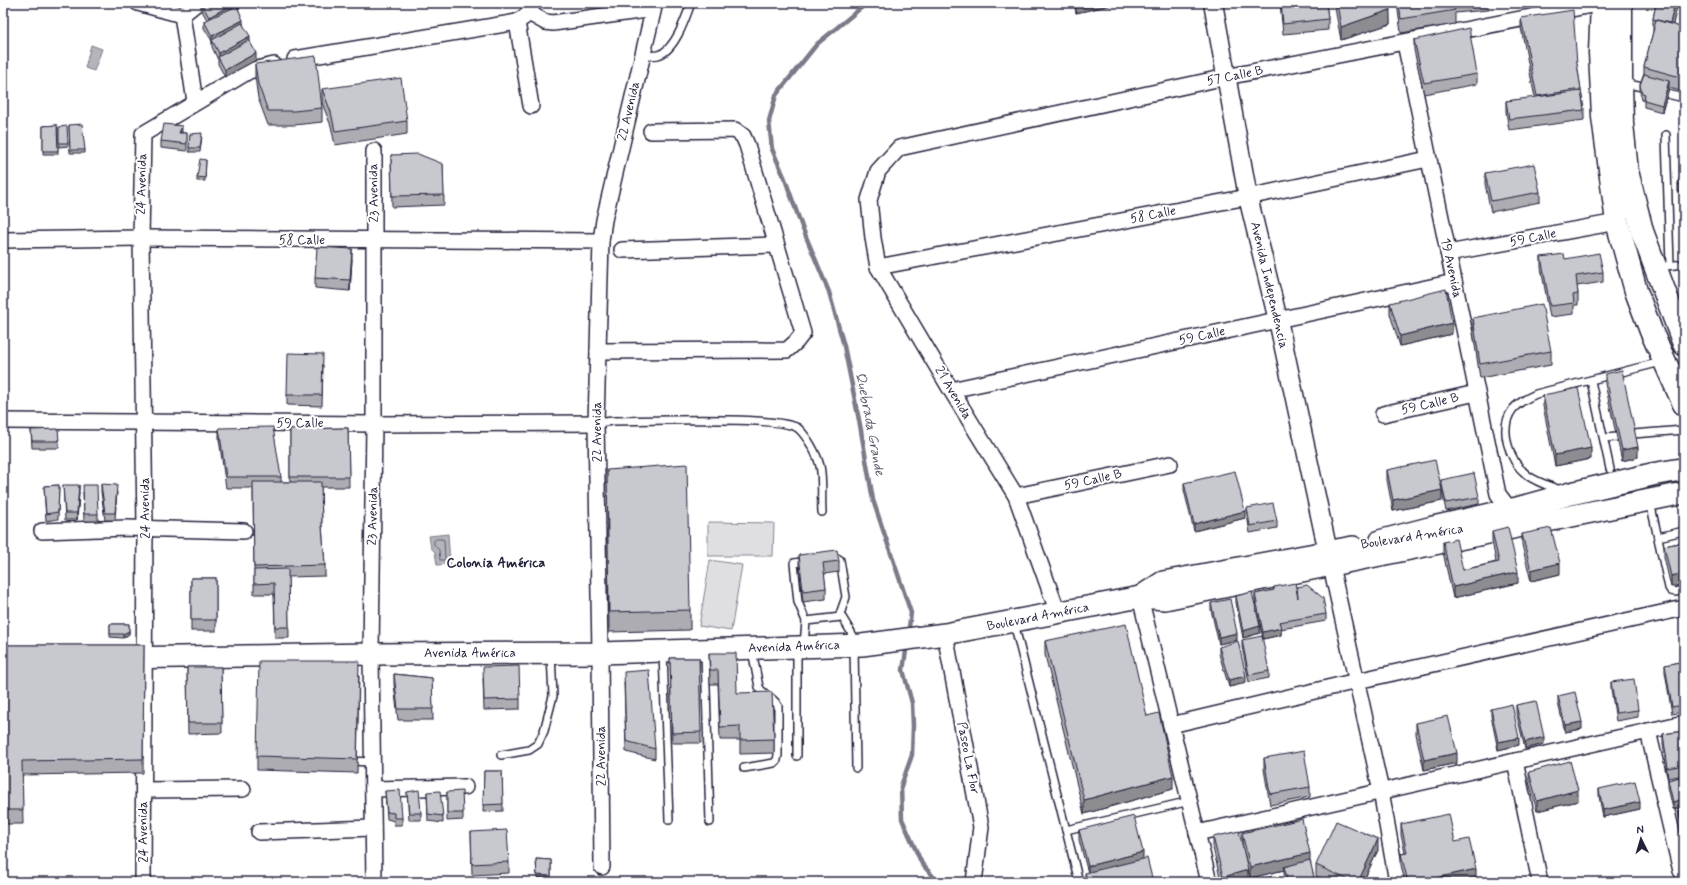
<svg xmlns="http://www.w3.org/2000/svg" width="1687" height="885" font-family="Mynerve,sans-serif">
  <rect width="100%" height="100%" fill="#fff"/>
  <filter id="ink" filterUnits="userSpaceOnUse"><feTurbulence type="fractalNoise" baseFrequency=".025" numOctaves="2"/><feDisplacementMap in="SourceGraphic" scale="8" xChannelSelector="R" yChannelSelector="G"/><feConvolveMatrix kernelMatrix="1 2 1 2 8 2 1 2 1" color-interpolation-filters="sRGB"/></filter>
  <g filter="url(#ink)">
    <!-- green -->
    <g fill="#dfdfe2" stroke="#80808e">
      <polygon points="708,522 774,523 773,556 708,556"/>
      <polygon points="710,560 742,565 731,631 699,626"/>
    </g>
    <!-- water -->
    <g fill="#b4b4bc" stroke="#7a7a88">
      <polygon points="91,45 102,49 94,71 85,68"/>
      <polygon points="448,534 450,564 437,565 435,552 431,548 429,536"/>
    </g>
    <g fill="none" stroke-linecap="round" stroke-linejoin="round">
      <!-- shore -->
      <polygon stroke="#5c5c6f" stroke-width="1" points="436,539 443,539 444,540 445,559 444,560 440,560 439,550 434,545 434,541"/>
      <!-- stream -->
      <g stroke="#7a7a88" stroke-width="4.5">
        <polyline points="867,3 817,44 776,95 769,121 772,149 785,179 802,227 829,292 844,346 860,425 873,500 911,613 908,634"/>
        <polyline points="907,645 903,670 912,703 913,726 912,755 901,786 902,819 922,864 938,882"/>
      </g>
      <!-- service casing -->
      <g stroke="#22223b" stroke-width="10">
        <g id="service">
          <path d="M643,56C647,55 654,56 658,55C675,51 686,17 691,3"/>
          <polyline points="1624,83 1642,87"/>
          <polyline points="1667,94 1684,98"/>
          <polyline points="1666,135 1670,265"/>
          <polyline points="1666,266 1684,264"/>
          <polyline points="1591,381 1610,469"/>
          <path d="M596,423L613,421C641,421 784,415 799,429C808,438 817,454 820,466C823,477 821,500 822,512"/>
          <polyline points="1633,434 1684,430"/>
          <polyline points="1604,438 1617,437"/>
          <path d="M1560,490C1549,486 1536,482 1527,475C1509,461 1498,428 1513,409C1519,402 1527,398 1536,394L1661,362"/>
          <polyline points="1650,502 1669,588 1671,591 1675,592 1684,590"/>
          <polyline points="1658,537 1684,531"/>
          <polyline points="830,559 837,558 840,560 846,597 840,614 851,632 854,646 856,768"/>
          <polyline points="806,621 798,602 794,563 808,561"/>
          <polyline points="1014,623 1079,882"/>
          <polyline points="804,645 806,621 841,617"/>
          <polyline points="797,649 797,756"/>
          <polyline points="705,652 710,822"/>
          <polyline points="663,653 669,820"/>
          <polyline points="501,755 529,750 538,744 544,731 553,696 551,655"/>
          <polyline points="348,761 372,762"/>
          <path d="M744,768L774,763L777,760L778,755V706C774,697 763,695 759,687L752,650"/>
          <polyline points="1066,830 1190,801"/>
        </g>
      </g>
      <!-- minor casing -->
      <g stroke="#22223b" stroke-width="18">
        <g id="minor">
          <polyline points="138,3 182,15 195,102"/>
          <polyline points="529,13 545,22 553,23 653,9"/>
          <polyline points="182,15 197,3"/>
          <polyline points="517,22 531,106"/>
          <polyline points="1405,43 1498,494 1510,510"/>
          <path d="M295,59L517,22C525,16 532,14 532,3"/>
          <polyline points="3,240 141,238 601,241"/>
          <polyline points="622,250 776,245"/>
          <polyline points="1448,253 1617,222"/>
          <polyline points="878,267 1248,197 1428,159"/>
          <polyline points="598,351 787,350 796,342 803,333 747,145 743,136 735,130 651,131"/>
          <polyline points="951,390 1454,282"/>
          <polyline points="1383,414 1476,393"/>
          <polyline points="3,421 374,424 596,423"/>
          <polyline points="1016,496 1170,464"/>
          <polyline points="42,531 127,528 244,531"/>
          <polyline points="1331,566 1381,791 1397,882"/>
          <polyline points="1140,597 1209,882"/>
          <polyline points="1058,613 1016,496 951,390 878,267 873,238 869,200 878,171 899,148 1226,77 1602,3"/>
          <polyline points="945,634 981,827 974,882"/>
          <polyline points="1171,725 1357,681 1684,608"/>
          <polyline points="1648,731 1681,871"/>
          <polyline points="1515,761 1540,882"/>
          <polyline points="373,789 465,787"/>
          <polyline points="144,790 243,789"/>
          <polyline points="259,832 373,828"/>
          <polyline points="1197,833 1684,723"/>
          <polyline points="602,867 600,653 596,423 601,241 604,220 655,3"/>
          <polyline points="143,882 145,528 141,238 143,134 249,71 274,65"/>
          <polyline points="374,882 371,654 374,424 374,151"/>
        </g>
      </g>
      <!-- tertiary casing -->
      <g stroke="#22223b" stroke-width="21">
        <polyline id="tertiary" points="1213,3 1248,197 1278,320 1331,566"/>
      </g>
      <!-- secondary casing -->
      <g stroke="#22223b" stroke-width="24">
        <g id="secondary">
          <polyline points="1140,597 1163,582 1353,547"/>
          <polyline points="116,658 371,654 600,653 862,645 945,634 1140,597 1165,599 1684,493"/>
        </g>
      </g>
      <!-- primary casing -->
      <g stroke="#22223b" stroke-width="25">
        <g id="primary">
          <polyline points="1602,3 1600,52 1603,117 1617,222 1636,291 1651,331 1684,404"/>
          <polyline points="1621,3 1621,82 1622,124 1627,171 1642,231 1684,344"/>
          <polyline points="1381,541 1431,528 1515,509 1569,494 1654,474 1684,469"/>
        </g>
      </g>
      <!-- service -->
      <use href="#service" stroke="#fff" stroke-width="7"/>
      <!-- minor -->
      <use href="#minor" stroke="#fff" stroke-width="15"/>
      <!-- tertiary -->
      <use href="#tertiary" stroke="#fff" stroke-width="18"/>
      <!-- secondary -->
      <use href="#secondary" stroke="#fff" stroke-width="21"/>
      <!-- primary -->
      <use href="#primary" stroke="#fff" stroke-width="22"/>
    </g>
    <!-- wall -->
    <g fill="#acacb2" stroke="#22223b">
      <polygon points="201,3 248,3 238,8 243,24 256,60 225,77 218,64 218,60 212,47 212,41 204,28 204,21 207,20 201,9"/>
      <polygon points="1074,3 1120,3 1076,13"/>
      <polygon points="1280,3 1326,3 1328,19 1328,30 1283,34"/>
      <polygon points="1334,3 1389,3 1390,24 1341,40"/>
      <polygon points="1397,3 1488,3 1488,10 1455,13 1455,24 1401,33"/>
      <polygon points="1656,3 1673,25 1684,28 1684,92 1669,88 1662,112 1644,107 1644,101 1642,100 1640,92 1640,85 1644,74 1644,67 1653,32 1653,19"/>
      <polygon points="1521,18 1577,64 1584,110 1584,120 1509,130 1506,112 1506,101 1535,98 1521,28"/>
      <polygon points="1414,40 1477,74 1477,84 1424,94 1414,50"/>
      <polygon points="255,64 322,108 322,122 294,125 268,125 258,98 255,77"/>
      <polygon points="322,89 407,121 407,134 335,145 331,126 322,103"/>
      <polygon points="57,125 58,154 43,154 43,126"/>
      <polygon points="69,125 85,150 85,153 70,153"/>
      <polygon points="59,127 68,143 68,146 59,147"/>
      <polygon points="182,133 187,133 187,151 161,148 161,141"/>
      <polygon points="190,134 202,136 200,152 189,152"/>
      <polygon points="391,155 443,164 444,205 392,207"/>
      <polygon points="206,160 205,181 197,181 197,177"/>
      <polygon points="1684,168 1684,193 1678,192 1678,184"/>
      <polygon points="1485,173 1540,192 1540,202 1491,212 1485,184"/>
      <polygon points="1541,257 1565,259 1603,272 1603,282 1577,286 1578,294 1578,305 1574,305 1574,314 1550,317 1541,268"/>
      <polygon points="352,259 350,291 315,288 315,278"/>
      <polygon points="1390,303 1452,334 1400,346 1390,314"/>
      <polygon points="1473,318 1551,351 1551,365 1480,378 1473,332"/>
      <polygon points="323,365 322,406 287,405 287,395"/>
      <polygon points="1605,374 1638,457 1622,461 1605,384"/>
      <polygon points="1543,395 1591,459 1555,466 1543,406"/>
      <polygon points="219,428 281,477 281,482 290,482 290,429 348,428 349,487 321,487 322,526 325,565 325,576 288,577 289,638 275,638 274,594 254,594 254,570 253,488 226,488 219,439"/>
      <polygon points="31,430 59,441 59,448 32,448"/>
      <polygon points="607,470 690,610 690,630 609,632"/>
      <polygon points="1387,470 1442,501 1393,511 1387,480"/>
      <polygon points="1441,480 1479,497 1479,504 1446,511 1441,487"/>
      <polygon points="1184,483 1245,518 1194,531 1184,490"/>
      <polygon points="101,484 117,492 115,520 105,520 101,492"/>
      <polygon points="59,485 58,519 46,521 44,486"/>
      <polygon points="63,485 79,492 77,520 65,520"/>
      <polygon points="83,492 98,514 98,521 84,521"/>
      <polygon points="1247,508 1277,521 1277,528 1250,533 1247,515"/>
      <polygon points="1492,531 1518,583 1453,598 1443,552 1443,542 1463,570 1496,562 1492,541"/>
      <polygon points="1522,534 1560,574 1531,581 1522,545"/>
      <polygon points="1684,542 1671,587 1664,557 1664,546"/>
      <polygon points="799,555 839,561 839,572 824,574 826,588 826,599 803,602 799,565"/>
      <rect x="191" y="578" width="25" height="53"/>
      <polygon points="1274,587 1297,592 1297,587 1326,614 1326,621 1281,629 1281,635 1263,639 1255,601 1255,594 1274,590"/>
      <polygon points="1236,596 1260,633 1243,638 1236,603"/>
      <polygon points="1211,603 1237,640 1219,644 1211,610"/>
      <polygon points="110,624 129,624 129,634 123,638 110,637"/>
      <polygon points="1242,640 1269,671 1269,678 1249,682 1242,647"/>
      <polygon points="1045,641 1147,716 1173,789 1084,814 1045,655"/>
      <polygon points="3,645 144,645 143,773 22,775 23,824 3,824"/>
      <polygon points="1219,647 1246,683 1229,687 1219,654"/>
      <polygon points="709,653 737,693 774,739 774,753 740,754 740,740 720,740 718,684 710,684"/>
      <polygon points="670,658 699,658 701,743 672,743"/>
      <polygon points="1684,661 1684,712 1672,714 1665,672 1665,665"/>
      <polygon points="187,667 221,667 222,733 188,734"/>
      <polygon points="394,674 432,678 433,720 398,720 394,684"/>
      <polygon points="359,675 357,773 257,770 257,756"/>
      <polygon points="483,678 520,699 520,709 484,710"/>
      <polygon points="624,682 655,749 655,759 626,752"/>
      <polygon points="1611,682 1638,710 1638,717 1616,721 1611,689"/>
      <polygon points="1558,696 1582,729 1565,732 1558,703"/>
      <polygon points="1516,705 1544,744 1525,749 1516,712"/>
      <polygon points="1491,709 1519,745 1498,750 1491,716"/>
      <polygon points="1416,723 1457,763 1424,770 1416,734"/>
      <polygon points="1684,731 1684,775 1668,778 1663,745 1663,734"/>
      <polygon points="1264,758 1310,787 1310,797 1270,805 1264,769"/>
      <polygon points="484,771 502,771 503,811 483,812"/>
      <polygon points="1529,772 1578,801 1537,811 1529,782"/>
      <polygon points="1684,776 1683,832 1678,812 1678,808 1673,809 1668,787 1668,780"/>
      <polygon points="1599,789 1640,809 1603,817 1599,796"/>
      <polygon points="385,791 402,818 402,825 394,825 394,821 387,819"/>
      <polygon points="407,792 421,813 421,820 409,820"/>
      <polygon points="427,792 443,816 443,823 428,821"/>
      <polygon points="447,792 463,813 463,820 447,821"/>
      <polygon points="1401,824 1455,842 1476,879 1465,882 1405,882 1401,865 1401,854 1405,853 1401,835"/>
      <polygon points="1079,830 1143,859 1153,882 1085,882 1085,873 1088,873 1079,840"/>
      <polygon points="471,832 509,862 509,873 472,875"/>
      <polygon points="1242,833 1310,863 1315,882 1286,882 1284,874 1284,870 1250,878 1242,844"/>
      <polygon points="1213,837 1248,881 1244,882 1221,882 1213,848"/>
      <polygon points="1378,850 1363,882 1330,882 1316,876 1316,865"/>
      <polygon points="536,859 551,860 551,879 537,878"/>
    </g>
    <!-- shaded-wall -->
    <g fill="#8c8c91" stroke="#22223b">
      <polygon points="235,3 248,3 209,24 209,17"/>
      <polygon points="1076,3 1120,3 1076,13"/>
      <polygon points="1675,3 1678,3 1670,37 1670,23"/>
      <polygon points="1390,10 1390,24 1341,40 1341,27"/>
      <polygon points="243,20 243,27 212,43 212,36"/>
      <polygon points="250,36 250,43 219,57 219,53"/>
      <polygon points="256,53 256,60 225,77 225,70"/>
      <polygon points="1669,81 1669,88 1662,112 1662,105"/>
      <polygon points="182,126 182,133 179,133"/>
      <polygon points="352,249 352,259 350,291 350,280"/>
      <polygon points="1452,323 1452,334 1400,346 1400,336"/>
      <polygon points="1638,447 1638,457 1622,461 1622,450"/>
      <polygon points="1591,448 1591,459 1555,466 1555,455"/>
      <polygon points="79,485 79,492 77,520 77,513"/>
      <polygon points="1442,490 1442,501 1393,511 1393,500"/>
      <polygon points="1245,511 1245,518 1194,531 1194,524"/>
      <polygon points="1560,563 1560,574 1531,581 1531,570"/>
      <polygon points="1518,572 1518,583 1453,598 1453,587"/>
      <polygon points="1684,573 1684,584 1671,587 1671,576"/>
      <polygon points="1260,626 1260,633 1243,638 1243,631"/>
      <polygon points="1281,628 1281,635 1263,639 1263,632"/>
      <polygon points="129,631 129,634 123,638 123,634"/>
      <polygon points="1237,633 1237,640 1219,644 1219,637"/>
      <polygon points="1246,676 1246,683 1229,687 1229,680"/>
      <polygon points="1582,722 1582,729 1565,732 1565,725"/>
      <polygon points="1544,737 1544,744 1525,749 1525,742"/>
      <polygon points="1519,738 1519,745 1498,750 1498,742"/>
      <polygon points="1457,753 1457,763 1424,770 1424,760"/>
      <polygon points="1173,776 1173,789 1084,814 1084,800"/>
      <polygon points="1578,790 1578,801 1537,811 1537,801"/>
      <polygon points="1684,799 1684,806 1678,805 1678,808 1673,809 1673,802"/>
      <polygon points="1640,802 1640,809 1603,817 1603,810"/>
      <polygon points="1378,839 1378,850 1363,882 1358,882"/>
      <polygon points="1143,852 1143,862 1088,877 1088,866"/>
      <polygon points="1310,853 1310,863 1284,867 1284,870 1250,878 1250,867"/>
      <polygon points="1476,869 1476,879 1465,882 1418,882"/>
      <polygon points="1248,870 1248,881 1244,882 1223,882 1223,877"/>
    </g>
    <!-- building -->
    <g fill="#c8c8cf" stroke="#22223b">
      <polygon points="201,3 235,3 209,17"/>
      <polygon points="1281,3 1326,3 1328,19 1283,24"/>
      <polygon points="1337,3 1389,3 1390,10 1341,27"/>
      <polygon points="1399,3 1453,3 1455,10 1401,19"/>
      <polygon points="1656,3 1675,3 1670,23 1653,19"/>
      <polygon points="237,6 243,20 212,36 204,21"/>
      <polygon points="1573,10 1577,64 1581,89 1537,96 1521,18"/>
      <polygon points="1656,20 1684,28 1684,78 1644,67"/>
      <polygon points="242,23 250,36 219,53 212,40"/>
      <polygon points="1469,28 1477,74 1424,83 1414,40"/>
      <polygon points="249,40 256,53 225,70 218,57"/>
      <polygon points="316,56 322,108 294,111 268,111 258,84 255,64"/>
      <polygon points="1644,74 1669,81 1662,105 1644,100 1645,94 1642,93 1640,85"/>
      <polygon points="401,78 407,121 335,131 331,112 322,89"/>
      <polygon points="1581,91 1584,110 1509,119 1506,101"/>
      <polygon points="82,124 85,150 70,150 69,125"/>
      <polygon points="164,124 182,126 179,133 187,133 187,144 161,141"/>
      <polygon points="57,125 58,151 43,151 43,126"/>
      <polygon points="67,126 68,143 59,143 59,127"/>
      <polygon points="202,133 200,148 189,148 190,134"/>
      <polygon points="418,154 443,164 444,195 392,196 391,155"/>
      <polygon points="200,159 206,160 205,178 197,177"/>
      <polygon points="1534,164 1540,192 1491,201 1485,173"/>
      <polygon points="1682,168 1684,168 1684,186 1678,184"/>
      <polygon points="317,247 352,249 350,280 315,278"/>
      <polygon points="1599,253 1603,272 1576,276 1578,294 1573,295 1574,303 1550,306 1541,257 1564,254 1565,259"/>
      <polygon points="1446,289 1452,323 1400,336 1390,303"/>
      <polygon points="1542,304 1551,351 1480,364 1473,318"/>
      <polygon points="288,353 323,354 322,395 287,395"/>
      <polygon points="1622,370 1638,447 1622,450 1605,374"/>
      <polygon points="1578,388 1591,448 1555,455 1543,395"/>
      <polygon points="273,427 281,477 226,477 219,428"/>
      <polygon points="348,428 349,477 290,477 290,429"/>
      <polygon points="58,429 59,441 32,441 31,430"/>
      <polygon points="1435,460 1442,490 1393,500 1387,470"/>
      <polygon points="687,464 690,610 609,612 607,470"/>
      <polygon points="1235,471 1245,511 1194,524 1184,483"/>
      <polygon points="1474,473 1479,497 1446,503 1441,480"/>
      <polygon points="253,482 321,482 322,526 325,565 254,567"/>
      <polygon points="101,484 117,485 115,513 105,513"/>
      <polygon points="59,485 58,512 46,514 44,486"/>
      <polygon points="63,485 79,485 77,513 65,513"/>
      <polygon points="83,485 97,485 98,514 84,514"/>
      <polygon points="1273,503 1277,521 1250,526 1247,508"/>
      <polygon points="1508,527 1518,572 1453,587 1443,542 1456,539 1463,570 1499,562 1492,531"/>
      <polygon points="1551,528 1560,563 1531,570 1522,534"/>
      <polygon points="1684,542 1684,573 1671,576 1664,546"/>
      <polygon points="837,550 839,561 823,563 826,588 803,591 799,555"/>
      <polygon points="288,569 289,627 275,627 274,583 254,584 254,570"/>
      <rect x="191" y="578" width="25" height="42"/>
      <polygon points="1295,583 1298,598 1297,587 1307,585 1323,598 1326,614 1279,622 1281,628 1263,632 1255,594 1274,590 1274,587"/>
      <polygon points="1252,592 1260,626 1243,631 1236,596"/>
      <polygon points="1230,599 1237,633 1219,637 1211,603"/>
      <polygon points="110,624 129,624 129,631 123,634 110,634"/>
      <polygon points="1126,624 1147,716 1159,713 1173,776 1084,800 1045,641"/>
      <polygon points="1262,636 1269,671 1249,675 1242,640"/>
      <polygon points="1238,641 1246,676 1229,680 1219,647"/>
      <polygon points="3,645 144,645 143,759 22,761 23,810 3,810"/>
      <polygon points="709,653 736,653 737,693 772,692 774,739 740,740 740,726 720,727 718,670 710,670"/>
      <polygon points="670,658 699,658 701,732 672,733"/>
      <polygon points="259,661 359,661 357,759 257,756"/>
      <polygon points="1684,661 1684,705 1672,707 1665,665"/>
      <polygon points="519,666 520,699 484,700 483,667"/>
      <polygon points="187,667 221,667 222,723 188,723"/>
      <polygon points="649,670 655,749 626,741 624,672"/>
      <polygon points="394,674 432,678 433,709 398,709"/>
      <polygon points="1634,679 1638,710 1616,713 1611,682"/>
      <polygon points="1575,692 1582,722 1565,725 1558,696"/>
      <polygon points="1536,701 1544,737 1525,742 1516,705"/>
      <polygon points="1512,704 1519,738 1498,742 1491,709"/>
      <polygon points="1448,716 1457,753 1424,760 1416,723"/>
      <polygon points="1684,731 1684,765 1668,768 1663,734"/>
      <polygon points="1304,751 1310,787 1270,794 1264,758"/>
      <polygon points="1570,761 1578,790 1537,801 1529,772"/>
      <polygon points="484,771 502,771 503,804 483,805"/>
      <polygon points="1684,776 1684,799 1673,802 1668,780"/>
      <polygon points="1635,781 1640,802 1603,810 1599,789"/>
      <polygon points="400,790 402,818 394,818 394,813 387,812 385,791"/>
      <polygon points="419,790 421,813 409,813 407,792"/>
      <polygon points="440,791 443,816 428,814 427,792"/>
      <polygon points="462,791 463,813 447,813 447,792"/>
      <polygon points="1684,803 1684,825 1683,825 1678,805"/>
      <polygon points="1449,814 1455,842 1469,839 1476,869 1418,882 1408,882 1401,854 1407,853 1401,824"/>
      <polygon points="1134,816 1143,852 1088,866 1079,830"/>
      <polygon points="1302,819 1310,853 1250,867 1242,833"/>
      <polygon points="1336,821 1378,839 1358,882 1353,882 1316,865"/>
      <polygon points="507,830 509,862 472,864 471,832"/>
      <polygon points="1239,831 1248,870 1223,877 1213,837"/>
      <polygon points="1147,858 1153,882 1088,882 1085,873"/>
      <polygon points="536,859 551,860 551,876 537,875"/>
      <polygon points="1310,860 1315,882 1288,882 1284,867"/>
      <polygon points="1275,876 1276,882 1253,882"/>
    </g>
  </g>
  <g text-anchor="middle" dominant-baseline="central" stroke-width="4" stroke-linejoin="round" paint-order="stroke">
    <!-- street labels -->
    <g font-size="13" fill="#22223b" stroke="#fff">
      <text transform="translate(1235 76) rotate(-11)">57 Calle B</text>
      <text transform="translate(629 111) rotate(-77)">22 Avenida</text>
      <text transform="translate(142 184) rotate(-89)">24 Avenida</text>
      <text transform="translate(374 193) rotate(-91)">23 Avenida</text>
      <text transform="translate(1153 215) rotate(-11)">58 Calle</text>
      <text transform="translate(1533 238) rotate(-11)">59 Calle</text>
      <text x="302" y="240">58 Calle</text>
      <text transform="translate(1451 268) rotate(78)">19 Avenida</text>
      <text transform="translate(1269 285) rotate(77)">Avenida Independencia</text>
      <text transform="translate(1202 336) rotate(-12)">59 Calle</text>
      <text transform="translate(953 393) rotate(59)">21 Avenida</text>
      <text transform="translate(1430 404) rotate(-13)">59 Calle B</text>
      <text x="300" y="423">59 Calle</text>
      <text transform="translate(597 432) rotate(-90)">22 Avenida</text>
      <text transform="translate(1093 480) rotate(-12)">59 Calle B</text>
      <text transform="translate(145 508) rotate(-90)">24 Avenida</text>
      <text transform="translate(373 516) rotate(-89)">23 Avenida</text>
      <text transform="translate(1412 537) rotate(-9)">Boulevard América</text>
      <text transform="translate(1038 617) rotate(-11)">Boulevard América</text>
      <text transform="translate(794 647) rotate(-2)">Avenida América</text>
      <text x="470" y="653">Avenida América</text>
      <text transform="translate(601 756) rotate(-90)">22 Avenida</text>
      <text transform="translate(968 758) rotate(79)">Paseo La Flor</text>
      <text transform="translate(143 832) rotate(-90)">24 Avenida</text>
    </g>
    <!-- water labels -->
    <g font-size="14" font-style="italic" fill="#5c5c6f" stroke="#fff">
      <text transform="translate(870 424) rotate(79)">Quebrada Grande</text>
    </g>
    <!-- neighbourhood labels -->
    <g font-size="14" font-weight="bold" fill="#22223b" stroke="#fff">
      <text x="496" y="563">Colonia América</text>
    </g>
  </g>
  <!-- margin -->
  <rect width="1687" height="885" fill="none" stroke="#fff" stroke-width="16"/>
  <rect x="8" y="8" width="1671" height="869" fill="none" stroke="#22223b" stroke-width="1.5" filter="url(#ink)"/>
  <!-- north arrow -->
  <g transform="translate(1641 839) rotate(355)" stroke="#ffffff" stroke-width="3" paint-order="stroke">
  <path d="M0-3L7 15L0 10L-7 15Z" fill="#22223b"/>
  <text y="-6" font-size="11" font-weight="bold" text-anchor="middle" fill="#22223b">N</text>
  </g>
</svg>
